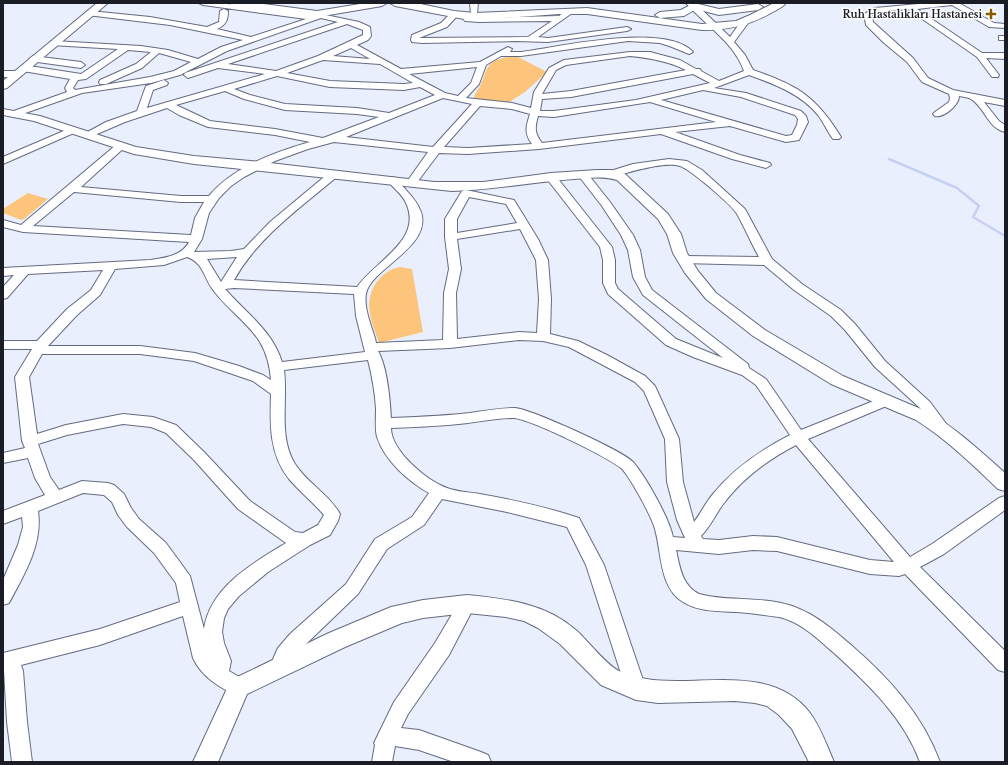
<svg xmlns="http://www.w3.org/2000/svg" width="1008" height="765" font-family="'Libre Baskerville',serif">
  <rect width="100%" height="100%" fill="#eaeffe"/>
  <!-- green -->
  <g fill="#fcc57b">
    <path d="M508,57H518L547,72L525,92L508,103L475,99L474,97C475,93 477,91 479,88C488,72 483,61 508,57Z"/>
    <polygon points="28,193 48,199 24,219 21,220 3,213 3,209"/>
    <path d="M400,267L412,269L423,332L379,343C376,333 371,323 370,313C366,292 379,271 400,267Z"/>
  </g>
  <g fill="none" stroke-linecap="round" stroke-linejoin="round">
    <!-- stream -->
    <polyline stroke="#c6d1f1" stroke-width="2.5" points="889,159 957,188 979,206 973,217 1005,236"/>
    <!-- minor casing -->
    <g stroke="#646b80" stroke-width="2">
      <g id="minor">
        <path d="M199,3H220L315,16L321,14L359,22L370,27L371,36L368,40L357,45L401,69L480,62L508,47L512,49L510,52H521C559,47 666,22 693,52L689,54L672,47L660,43L628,41L521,56H501L486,65L479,84L466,98L512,103L531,108L534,92L549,68L564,60L630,52H650L680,60L696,69H700L701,71L719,81L744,71C734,42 705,25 686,3H695L730,37L742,20H748L749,22L734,42L745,55L753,70C797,85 816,96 841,137L839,139H833C827,131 824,123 818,115C801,94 774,84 749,75L714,88L746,93L801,111L806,116L808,122L799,140L786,142L730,126L675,132L740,155L770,163L771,165L766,168L732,159L661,134L539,149L468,154L439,153L415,185L411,186L406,183L428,152L334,142L308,149L275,161L244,177L231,186L219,198L209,213L202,239L194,252L231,251L244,249L270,222L330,172H338L339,174L338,176C301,207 258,237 234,280L357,287C376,260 425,239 405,201C401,193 392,187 387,180L392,177L396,178C405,191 415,196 421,212C432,245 377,266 367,290C362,304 371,325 375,338L376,343L443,340L444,293L449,269L445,237V219L462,191L466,190L514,200L538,239L548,260L551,299L550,334L578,341L607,355L645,376L655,386L679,439L683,482L694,522C701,513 706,502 713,494C734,468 761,450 790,435L756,385L742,375L693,357L666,345L608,294L603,283V260L600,247L547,179L546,177L547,175H555L612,247L615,260V283L618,289L676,339L723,358L643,295L633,277L628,250L621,235L602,206L578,175L579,173H587L610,202L633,235L640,250L645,277L652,290L748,364L749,368L766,379L801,430L886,396L891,398L893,401L891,404L808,439L910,557L932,544L999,498L1005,496V510L944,554L920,567L1005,651V672L998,670L905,574L899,576L870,574L777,551L753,550L719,554L676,550C680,568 682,585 699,594C725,601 754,597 781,603C809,609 829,626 851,645C889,678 922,714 940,762H920C904,718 868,684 834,653C818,639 801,622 779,617C765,615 751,613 737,612C719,611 699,612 683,602C658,587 662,549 654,526C650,514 629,475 621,468C607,457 529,418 513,418C498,418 483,421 468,423C442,426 417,427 391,428C391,451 427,481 447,488C457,492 470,492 480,494C513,500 547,507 579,518L604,565L646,689L643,695L636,698L629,695L626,689L586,565L567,527L507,512L442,499L424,525L387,549L358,594L304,646L292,660L285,674L278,676L271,674L269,668L278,648L290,634L346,584L375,539L412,517L429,493C408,481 385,461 377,437C375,429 376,418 376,409C375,392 372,376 368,360L284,370C288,400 278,437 295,464C307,483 329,494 340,514L338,521L330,535L310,545L268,572L239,596L228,609L224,618L222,632L224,643L231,661L229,671L246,681L249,687L246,693L239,696C221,689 201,676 193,658L183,616L100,645L21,665L23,671L27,722L32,762H12L7,722L3,653L100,629L180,602L176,583L154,553L127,527L118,515L112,502L104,495L83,493L38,511C43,544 24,575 9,603L3,605V580L18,545L23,527L22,517L3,524V511L45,495L35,478L28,458L3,463V453L25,448L22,441L15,377L32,349H3V341H37L67,309L91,290L103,270L28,274L7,298L3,299V287L14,275L3,276V268L150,260C164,258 182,256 189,242L23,232L3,227V220L21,225L116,145L120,144L125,147L81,187L181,196H209C233,167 275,152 310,142L275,135L208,127L179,115L167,108L125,122L90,137H84L82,135L106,122L137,111L146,86L164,80L168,83L167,85L153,90L147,108L265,74L218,68L188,78L184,75L185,73L338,22L321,18L227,51L180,75L151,83L82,93L14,117L11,116L9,114L11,112L67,92L65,88L70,79L23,71L19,68L23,65L81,74L118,49L51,45V41H54L141,46L168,50L198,59L221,47L243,40L170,25L87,15V11H90L150,17L207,27L219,22L220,11L224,9L228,11C228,20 226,25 217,29L251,37L306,19L203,5ZM347,24L363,30V35L318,56L276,71L228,64ZM351,48L370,59L333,56ZM128,50L151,52L136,64L100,80L99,82L100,84H106L142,68L159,53L191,62L174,71L150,77L75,90L73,88L78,80L86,79ZM630,56C650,58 668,61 686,70L571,91L542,94L556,70L566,65ZM323,60L380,64L413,83L404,84L330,81L287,73ZM477,67L471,83L458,96L445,93L409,74ZM693,74L710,83L636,100L554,111H540L542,99L571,97ZM277,76L330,87L404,90L420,87L435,95L389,113L357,108L285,104L250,95L234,89ZM703,90L741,97L795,115L798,119L797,125L792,135L786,136L661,100ZM225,91L244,99L285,110L357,114L379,117L323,138L275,129L210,121L176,105ZM443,98L472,104L433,147L346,137ZM650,102L716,122L542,143C534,133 535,127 538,116L554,117ZM480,106L512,109L530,114C526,126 524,133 532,144L468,148L444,147ZM74,192L181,202H204L195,218L191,235L33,226ZM469,197L506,204L517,223L457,233V219ZM520,229L536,260L539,299L537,333L519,332L457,339L456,293L461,269L457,239ZM187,257C202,262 204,276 211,287C225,308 247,321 260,342C267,354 270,367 271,380L263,375L239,366L195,353L140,346H48L77,315L100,295L115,269L164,265ZM237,257L221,282L207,259ZM234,288L354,294L356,316L365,352L282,362C272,330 246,313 225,289ZM519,340L543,341L569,347L635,382L644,391L665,439L667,482L677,520L685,538L673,537C669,518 646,477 633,462C623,451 531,409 515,408C500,408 484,411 470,413C443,416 417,417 391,418C390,400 387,366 378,351L450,348ZM42,354H140L194,361L253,381L271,394C270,424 269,454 289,479C300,492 313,502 324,515L318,525L303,533L295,532L250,501L204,452L176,425L153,417L123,414L66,425L37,434L29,377ZM123,424L151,427L166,433L194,460L238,509L286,543C253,563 210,587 204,629L190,576L166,543L139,519L131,508L124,494L114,485L108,483L82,481L59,490L50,477L38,444L67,435ZM796,445L894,562L870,560L777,537L753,536L719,540L703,539L701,536C711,526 716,513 724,503C743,478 769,459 796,445Z"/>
        <polygon points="470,3 478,3 477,14 471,14"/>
        <path d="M929,3H959L994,23L1005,24V28L989,27L952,5L917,9L982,53H1005V59L986,58L999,75L998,77H992L977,57L908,9L877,12L872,15L873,22L913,58L928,78L953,90L1005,100V106L984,102L999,121L1005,125V132C988,128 985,108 971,99C968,97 963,97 959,96C959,105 944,118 935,116L933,114L935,112L949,102L950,98L949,94L922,82L907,62L883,42L866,25L864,14L875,8Z"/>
        <polygon points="568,9 571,9 575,11 538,37 548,38 627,27 631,29 627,31 548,42 516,41 422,43 412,42 411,40 412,35 441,23 451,13 454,13 458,15 447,27 419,38 528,37 552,21 479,22 465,21 461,16 465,14 470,17 479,18 559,16"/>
        <rect x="999" y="36" width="6" height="4"/>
        <polygon points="33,56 81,62 85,65 81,68 30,61 29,59"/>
        <polygon points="3,71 15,71 19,74 15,77 3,77"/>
        <polygon points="73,127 78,130 76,132 3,164 3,157"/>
        <path d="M669,159L687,161L702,170L745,209L772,259L802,284L841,310L855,324L885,361L930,402L950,429L948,433L943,434L938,433L920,408L875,367L845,330L831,316L794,290L764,265L681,263L679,260L681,257L685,256L759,257C751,243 745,228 737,214C732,205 690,169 680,166C663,161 628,173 611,177L606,174L607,172L633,164Z"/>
        <polygon points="467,597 473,599 476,604 473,609 449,655 408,714 401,728 419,730 481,752 488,755 491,762 454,762 419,750 395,746 392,762 372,762 375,745 374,743 394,702 435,643 461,599"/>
      </g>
    </g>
    <!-- tertiary casing -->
    <g stroke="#646b80" stroke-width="2">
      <g id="tertiary">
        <polygon points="97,3 108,3 7,88 3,89 3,81"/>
        <path d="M3,109L40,116L136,147L194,156L261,162L434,182H483L551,173L597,170H611L625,174L668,214L681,234L687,253L698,271L716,293L765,330L843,376L928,412C957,429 980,451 1005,473V491L998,489C972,464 946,439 916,420L831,384L753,336L706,299L685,273L673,253L667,234L658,219L617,180C603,176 588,178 574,179C533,182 493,190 452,191L194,164L134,154L34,121L3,115Z"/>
        <path d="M467,595C507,599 546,603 577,631C588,641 608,667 621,672C644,681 662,681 686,681C730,680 780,674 810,713C821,728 827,746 834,762H809L792,729L779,715L767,706L755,703L735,701L658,703L636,700L601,685L560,644L538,628L524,621L506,617L467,613L423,618L402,623L345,647L247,694L218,762H193L231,680L329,633L391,607L423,600Z"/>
      </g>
    </g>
    <!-- secondary casing -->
    <g stroke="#646b80" stroke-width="2">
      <g id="secondary">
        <polygon points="228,3 256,3 317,11 366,3 387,3 382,6 317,17 233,6"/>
        <path d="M390,3H416L454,11L475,13L587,8L702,24L736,21L750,15L774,3H786C782,8 776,10 771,13C748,26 727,30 702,30L587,14H559L489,19H464L395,6Z"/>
        <polygon points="694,3 719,9 758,4 763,7 758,10 719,15 696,9 684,16 660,18 655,15 660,12 681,10"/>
      </g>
    </g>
    <!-- minor -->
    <use href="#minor" fill="#fff" fill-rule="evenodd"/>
    <!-- tertiary -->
    <use href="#tertiary" fill="#fff" fill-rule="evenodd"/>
    <!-- secondary -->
    <use href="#secondary" fill="#fff" fill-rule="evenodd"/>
  </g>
  <!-- markers -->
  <path fill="#895a00" stroke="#fff" stroke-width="1.5" d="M989 8h4v4h4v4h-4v4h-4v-4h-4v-4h4z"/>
  <g text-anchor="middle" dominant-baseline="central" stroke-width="3" stroke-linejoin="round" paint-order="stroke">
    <!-- far-poi labels -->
    <g font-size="10" font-weight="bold" fill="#1b1d26" stroke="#fff" text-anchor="end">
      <text x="982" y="14">Ruh Hastalıkları Hastanesi</text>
    </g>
  </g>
  <!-- border -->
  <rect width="1008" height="765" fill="none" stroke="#1b1d26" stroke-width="8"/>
</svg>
